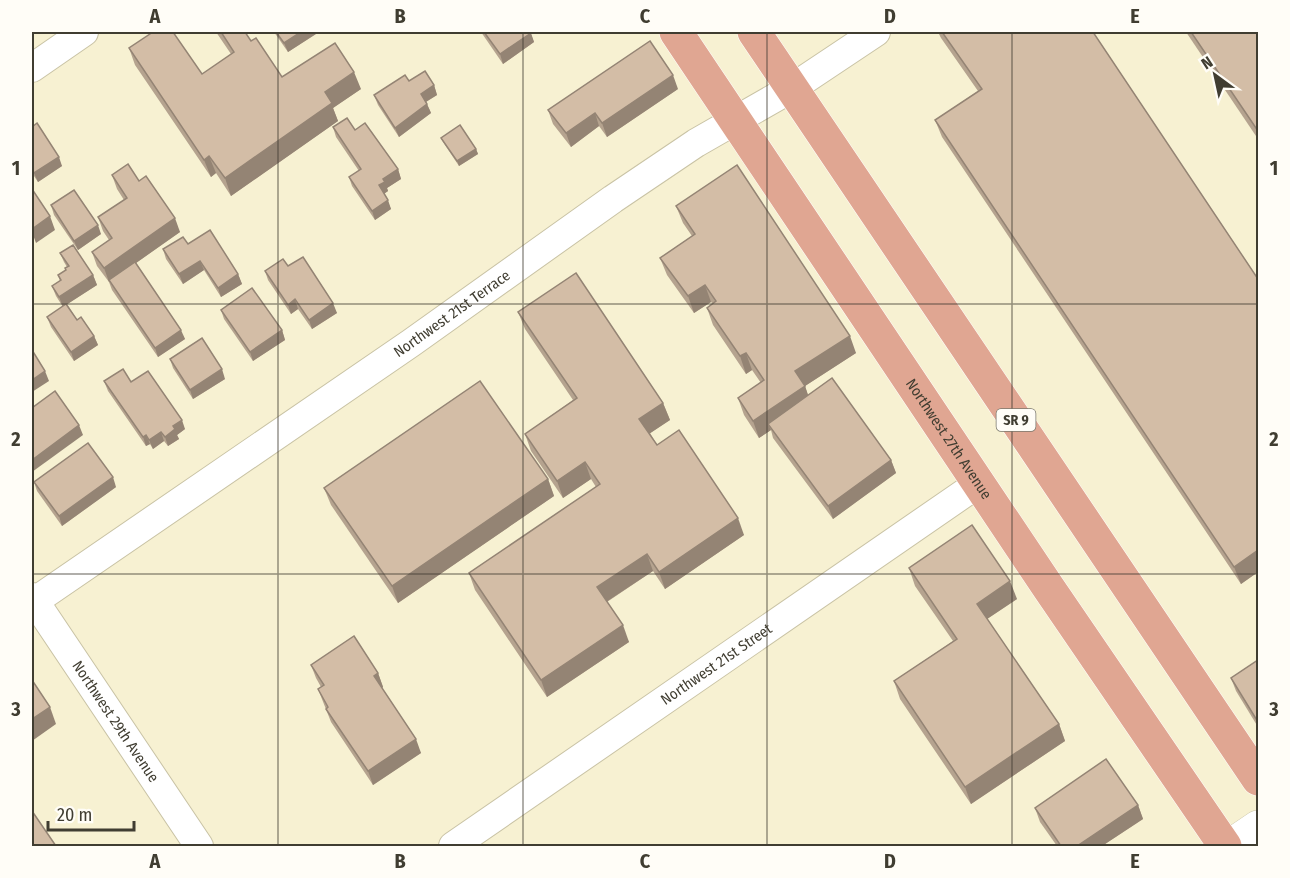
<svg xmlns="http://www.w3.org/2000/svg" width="1290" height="878" font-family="'Fira Sans Condensed',sans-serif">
  <rect width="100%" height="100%" fill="#f7f1d2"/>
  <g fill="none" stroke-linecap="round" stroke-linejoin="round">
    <!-- minor casing -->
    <g stroke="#c9c3a5" stroke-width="30">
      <g id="minor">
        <polyline points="32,68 84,32"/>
        <path id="s1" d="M32,597L199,846"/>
        <path id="s2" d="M32,603L411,343L613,199L696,143L792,88L876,32"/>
        <path id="s3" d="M453,846L979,483"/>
      </g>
    </g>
    <!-- secondary casing -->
    <g stroke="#c9c3a5" stroke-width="34">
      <polyline id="secondary" points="1230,846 1258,827"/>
    </g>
    <!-- trunk casing -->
    <g stroke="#fff" stroke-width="34">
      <g id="trunk">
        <path id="s4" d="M676,32L1048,587L1225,846"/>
        <polyline points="754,32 1258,779"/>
      </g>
    </g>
    <!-- minor -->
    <use href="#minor" stroke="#fff" stroke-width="28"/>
    <!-- secondary -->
    <use href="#secondary" stroke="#fff" stroke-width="33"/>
    <!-- trunk -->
    <use href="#trunk" stroke="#e0a692" stroke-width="33"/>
  </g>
  <!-- wall -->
  <g fill="#b5a38f">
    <polygon points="216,32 245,32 251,41 282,77 361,89 333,108 338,121 231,196 216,173 211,177 135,65 129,48 202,74 231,54"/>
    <polygon points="274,32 319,32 288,52"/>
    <polygon points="481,32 530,32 534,42 503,64"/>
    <polygon points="938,32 1093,32 1258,279 1258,572 1241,584 942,137 935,120 978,91 941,38"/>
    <polygon points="1186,32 1258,32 1258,139"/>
    <polygon points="409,81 434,85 437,95 426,102 431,113 399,137 378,105 374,95"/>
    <polygon points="678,89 607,137 599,126 571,147 553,124 548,110"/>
    <polygon points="32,127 62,166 38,182 32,173"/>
    <polygon points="333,127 355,130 398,169 401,179 387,188 388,191 384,194 391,209 375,220 352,186 349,177 359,171 336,137"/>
    <polygon points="441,138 476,149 478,154 459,166 443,142"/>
    <polygon points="112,175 139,181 180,232 136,263 185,339 158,357 112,290 109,282 97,266 92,252 109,240 103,231 98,217 124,200 117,189"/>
    <polygon points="51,205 101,234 78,250 54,215"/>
    <polygon points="676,206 856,353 805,386 808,395 891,460 896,473 833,519 773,438 771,430 759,438 744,415 738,398 761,383 752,370 746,374 713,325 707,308 713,304 711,302 694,313 667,275 660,258 692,236 683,223"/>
    <polygon points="188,244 238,274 242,284 221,297 204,270 183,284 166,259 163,249"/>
    <polygon points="60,253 93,275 97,285 67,304 77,320 94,336 98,345 74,361 51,327 47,317 63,307 56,296 52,286 60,281 58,275 66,271 67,267 64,262"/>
    <polygon points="288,266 337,313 312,329 298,309 291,314 268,280 265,271"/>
    <polygon points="221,310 282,330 285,340 253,361 224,319"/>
    <polygon points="518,312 663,403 670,420 650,433 657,445 744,535 665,589 653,571 607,602 629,642 547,697 475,590 469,573 596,487 591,479 563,498 531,451 525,434 573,400 525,329"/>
    <polygon points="170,359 225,379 193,399 173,368"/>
    <polygon points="104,381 131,382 185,429 177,435 179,439 168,446 164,441 153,449 150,444 146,446 108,391"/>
    <polygon points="548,479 554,496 398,603 331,505 324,488"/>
    <polygon points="34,482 116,487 62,526 37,491"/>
    <polygon points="909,568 1017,599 987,619 1059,724 1065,741 971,804 900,699 894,681 953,641 915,586"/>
    <polygon points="1258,660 1258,727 1236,691 1231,678"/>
    <polygon points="311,665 378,673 383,687 382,688 421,753 373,785 331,722 318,689 321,687 316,678"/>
    <polygon points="1138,805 1143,819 1102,846 1057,846 1040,822 1035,808"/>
  </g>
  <!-- shaded-wall -->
  <g fill="#948474">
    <polygon points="301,32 319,32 288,52 284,43"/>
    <polygon points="531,33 534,42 503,64 500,54"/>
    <polygon points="354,72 361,89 333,108 338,121 231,196 225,178 325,92"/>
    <polygon points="673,75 678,89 607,137 602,123"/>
    <polygon points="434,85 437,95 424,103 421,94"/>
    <polygon points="427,104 431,113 399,137 395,128"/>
    <polygon points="595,113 599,126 571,147 566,133"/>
    <polygon points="476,149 478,154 459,166 457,161"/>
    <polygon points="209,156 216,173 211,177 204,160"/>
    <polygon points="59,157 62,166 38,182 34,173"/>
    <polygon points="398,169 401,179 387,188 388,191 382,195 379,185 383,179"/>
    <polygon points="388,200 391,209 375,220 372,211"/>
    <polygon points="50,216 55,230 36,243 32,232 32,229"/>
    <polygon points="175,218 180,232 109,282 104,268"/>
    <polygon points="98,225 101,234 78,250 74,241"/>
    <polygon points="200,261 204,270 183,284 179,274"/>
    <polygon points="238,274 242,284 221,297 218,288"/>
    <polygon points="93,275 97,285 63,307 59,297"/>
    <polygon points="705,285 711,302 694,313 688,296"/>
    <polygon points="295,299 298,309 291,314 288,305"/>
    <polygon points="333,303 337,313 312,329 309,320"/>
    <polygon points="181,330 185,339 158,357 155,348"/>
    <polygon points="282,330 285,340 253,361 250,352"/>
    <polygon points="94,336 98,345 74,361 71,352"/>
    <polygon points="850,336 856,353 805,386 811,404 768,424 771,430 759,438 753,421 795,371"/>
    <polygon points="746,353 752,370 746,374 740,356"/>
    <polygon points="222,369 225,379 193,399 190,390"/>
    <polygon points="45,371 49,381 32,392 32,380"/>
    <polygon points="663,403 670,420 646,436 639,419"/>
    <polygon points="182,420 185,429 177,435 179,439 168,446 165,437 173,426"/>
    <polygon points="79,425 83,435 32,472 32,460"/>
    <polygon points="161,432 164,441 153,449 149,440"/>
    <polygon points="146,435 150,444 146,446 143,437"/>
    <polygon points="891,460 896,473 833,519 828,506"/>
    <polygon points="585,462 591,479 563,498 557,481"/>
    <polygon points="113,477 116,487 62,526 59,516"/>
    <polygon points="548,479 554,496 398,603 392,586"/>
    <polygon points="738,518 744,535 665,589 659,572"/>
    <polygon points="1258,550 1258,572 1241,584 1234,567"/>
    <polygon points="647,554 653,571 603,604 597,587"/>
    <polygon points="1010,581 1017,599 984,621 977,604"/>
    <polygon points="623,625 629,642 547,697 541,680"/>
    <polygon points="378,673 383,687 379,690 374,676"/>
    <polygon points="50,707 56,724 32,741 32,719"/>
    <polygon points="1059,724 1065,741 971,804 965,787"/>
    <polygon points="416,739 421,753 373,785 368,771"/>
    <polygon points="1138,805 1143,819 1102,846 1077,846"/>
  </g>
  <!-- building -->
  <g fill="#d3bda6" stroke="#948474" stroke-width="1.5">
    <polygon points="153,32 173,32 202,74 234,52 221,32 245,32 251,41 256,38 282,77 335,43 354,72 325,92 332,103 225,178 209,156 204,160 129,48"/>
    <polygon points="276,32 301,32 284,43"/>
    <polygon points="484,32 530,32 531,33 500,54"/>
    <polygon points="942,32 1093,32 1258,279 1258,550 1234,567 935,120 982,89"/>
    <polygon points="1191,32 1258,32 1258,131"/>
    <polygon points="650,41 673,75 602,123 595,113 566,133 548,110"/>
    <polygon points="425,71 434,85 421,94 427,104 395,128 374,95 405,75 409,81"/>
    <polygon points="347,118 355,130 365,123 398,169 383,179 385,182 379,185 388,200 372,211 349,177 361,169 333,127"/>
    <polygon points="37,123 59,157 34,173 32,169 32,127"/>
    <polygon points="460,125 476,149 457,161 441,138"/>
    <polygon points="128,164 139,181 146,176 175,218 104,268 92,252 112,238 98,217 127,198 112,175"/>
    <polygon points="737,165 850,336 795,371 805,386 753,421 738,398 764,380 746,353 740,356 707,308 716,301 705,285 688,296 660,258 695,234 676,206"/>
    <polygon points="32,189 50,216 32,229"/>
    <polygon points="74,190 98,225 74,241 51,205"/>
    <polygon points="210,230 238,274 218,288 200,261 179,274 163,249 183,237 188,244"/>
    <polygon points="73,245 93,275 59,297 52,286 61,280 58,275 66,270 65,268 69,266 60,253"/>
    <polygon points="303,257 333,303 309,320 295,299 288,305 265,271 283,259 288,266"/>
    <polygon points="135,262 181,330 155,348 109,280"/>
    <polygon points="576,273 663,403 639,419 657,445 679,430 738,518 659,572 647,554 597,587 623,625 541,680 469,573 600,484 585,462 557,481 525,434 577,398 518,312"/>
    <polygon points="252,288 282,330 250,352 221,310"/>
    <polygon points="66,304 77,320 81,317 94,336 71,352 47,317"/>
    <polygon points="202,338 222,369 190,390 170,359"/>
    <polygon points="32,350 45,371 32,380"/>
    <polygon points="123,369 131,382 148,371 182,420 173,426 175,429 165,437 161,432 149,440 146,435 143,437 104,381"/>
    <polygon points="832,378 891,460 828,506 768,424"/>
    <polygon points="480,381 548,479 392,586 324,488"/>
    <polygon points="55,391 79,425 32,460 32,408"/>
    <polygon points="88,443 113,477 59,516 34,482"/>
    <polygon points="972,525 1010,581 977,604 1059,724 965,787 894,681 957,639 909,568"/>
    <polygon points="354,636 378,673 374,676 416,739 368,771 326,709 328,707 318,689 324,685 311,665"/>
    <polygon points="1258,660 1258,722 1231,678"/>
    <polygon points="32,680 50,707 32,719"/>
    <polygon points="1106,759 1138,805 1077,846 1061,846 1035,808"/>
    <polygon points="32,811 56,846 32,846"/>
  </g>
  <!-- grid -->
  <path fill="none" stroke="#403d31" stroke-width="1.5" stroke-opacity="0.55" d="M278,32V846M523,32V846M767,32V846M1012,32V846M32,304H1258M32,574H1258"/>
  <g text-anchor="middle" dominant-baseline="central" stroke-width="4.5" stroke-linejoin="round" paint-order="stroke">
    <!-- shield labels -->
    <rect fill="#fffdf7" stroke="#79776c" stroke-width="1.5" x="996.5" y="409" width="39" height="22" rx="4.5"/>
    <g font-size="14" font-weight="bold" fill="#403d31">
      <text x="1016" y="420">SR 9</text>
    </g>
    <!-- street labels -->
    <g font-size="15" fill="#403d31" stroke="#fffdf7">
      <text stroke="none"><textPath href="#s2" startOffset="510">Northwest 21st Terrace</textPath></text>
      <text stroke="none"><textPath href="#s4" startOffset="490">Northwest 27th Avenue</textPath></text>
      <text stroke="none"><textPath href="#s3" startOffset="320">Northwest 21st Street</textPath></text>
      <text stroke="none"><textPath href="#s1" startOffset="150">Northwest 29th Avenue</textPath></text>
    </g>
  </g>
  <!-- border -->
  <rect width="1290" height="878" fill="none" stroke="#fffdf7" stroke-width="66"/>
  <!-- north arrow -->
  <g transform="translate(1215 75) rotate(327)" stroke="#fffdf7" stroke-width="4.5" paint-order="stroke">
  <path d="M0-4.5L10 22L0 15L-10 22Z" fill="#403d31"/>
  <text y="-9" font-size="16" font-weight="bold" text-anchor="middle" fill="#403d31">N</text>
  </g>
  <!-- scale -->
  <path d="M48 821v9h86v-9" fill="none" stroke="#403d31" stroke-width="3"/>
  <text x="57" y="821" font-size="18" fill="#403d31" stroke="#fffdf7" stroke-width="4.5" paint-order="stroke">20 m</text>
  <rect x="33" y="33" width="1224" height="812" fill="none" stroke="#403d31" stroke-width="2"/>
  <g font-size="20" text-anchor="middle" font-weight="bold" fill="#403d31">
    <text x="155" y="23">A</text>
    <text x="400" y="23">B</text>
    <text x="645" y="23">C</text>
    <text x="890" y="23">D</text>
    <text x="1135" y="23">E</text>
    <text x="16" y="175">1</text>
    <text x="1274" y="175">1</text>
    <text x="16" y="446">2</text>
    <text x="1274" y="446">2</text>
    <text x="16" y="716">3</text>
    <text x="1274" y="716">3</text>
    <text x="155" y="868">A</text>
    <text x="400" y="868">B</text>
    <text x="645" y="868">C</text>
    <text x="890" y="868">D</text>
    <text x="1135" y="868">E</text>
  </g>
</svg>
